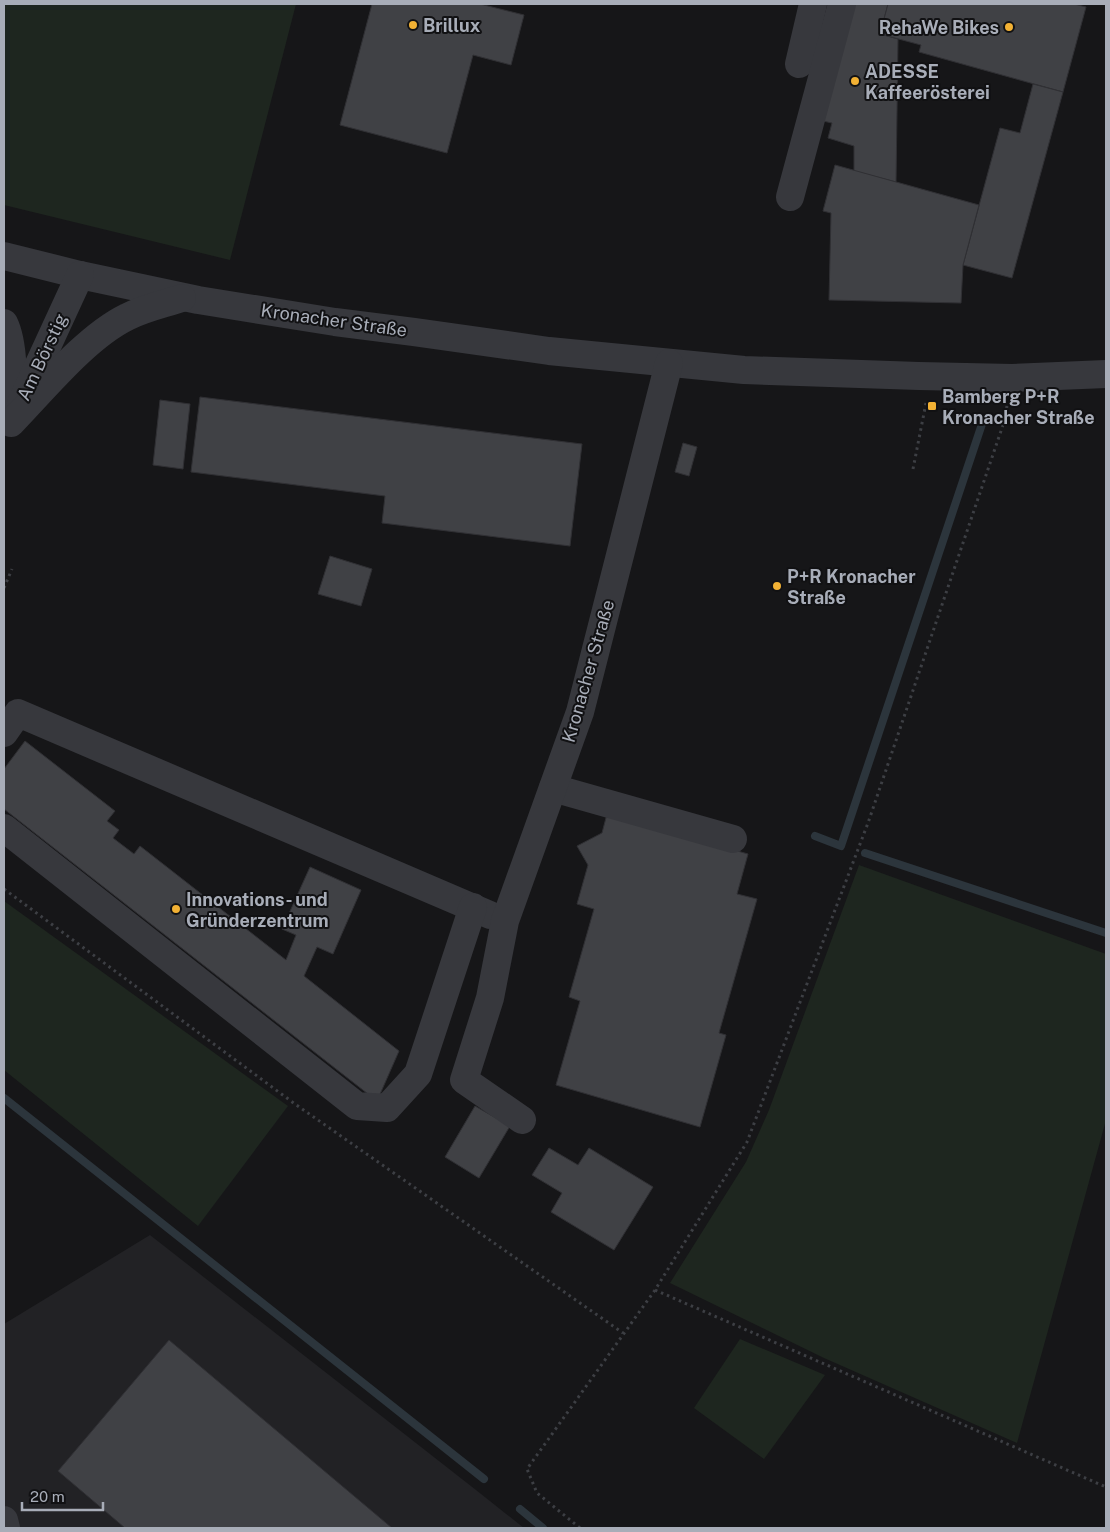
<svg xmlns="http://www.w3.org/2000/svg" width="1110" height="1532" font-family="'Public Sans',sans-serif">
  <rect width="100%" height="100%" fill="#161618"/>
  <!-- built -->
  <polygon fill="#222225" points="150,1235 476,1490 524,1528 4,1528 4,1324"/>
  <!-- green -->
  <g fill="#1e261f">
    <polygon points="4,4 296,4 230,260 4,205"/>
    <polygon points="859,865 1106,954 1106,1120 1017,1443 824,1358 670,1283 746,1162 769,1110"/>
    <polygon points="4,901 288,1106 198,1226 4,1070"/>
    <polygon points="740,1339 825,1375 764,1459 694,1408"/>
  </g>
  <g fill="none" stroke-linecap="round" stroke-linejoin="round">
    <!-- stream -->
    <g stroke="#2c353c" stroke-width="8">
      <polyline points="815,836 841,846 982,424"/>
      <polyline points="865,853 1106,933"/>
      <polyline points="4,1098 484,1479"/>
      <polyline points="520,1509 543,1528"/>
    </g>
  </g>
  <!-- building -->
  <g fill="#404145" stroke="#303034">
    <polygon points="372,4 480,4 524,15 511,65 473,55 447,153 340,125"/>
    <polygon points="855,4 888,4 880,34 898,39 896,182 854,171 854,146 828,138 832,123 823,121"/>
    <polygon points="888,4 1074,4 1086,7 1063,92 919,52 921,45 880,34"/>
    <polygon points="1033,84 1063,92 1012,278 963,265 1000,128 1020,133"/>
    <polygon points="835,165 979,205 963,265 961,303 829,300 831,213 823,211"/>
    <polygon points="200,397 582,444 570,546 382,523 385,496 191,472"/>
    <polygon points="160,400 190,404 183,469 153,465"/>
    <polygon points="683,443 697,447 689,476 675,472"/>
    <polygon points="330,556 372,569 361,606 318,594"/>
    <polygon points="25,741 115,811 107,821 119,830 113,838 134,854 140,846 286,960 296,935 282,929 310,867 361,890 333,954 317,947 304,976 399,1051 377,1101 4,809 4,769"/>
    <polygon points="607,814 748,854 737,894 757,899 719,1033 726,1035 700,1127 556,1085 580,1001 569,997 594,909 577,904 588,865 577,846 602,833"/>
    <polygon points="475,1106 510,1126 479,1178 445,1157"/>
    <polygon points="549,1148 578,1165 589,1148 653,1187 614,1250 551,1212 562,1193 532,1175"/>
    <polygon points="169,1340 392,1528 125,1528 58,1471"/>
  </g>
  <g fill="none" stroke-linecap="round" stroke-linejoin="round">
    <!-- path -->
    <g stroke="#3d3f44" stroke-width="3" stroke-dasharray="2.5 4" stroke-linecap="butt">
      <polyline points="913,469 926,403"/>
      <polyline points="4,588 12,569"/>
      <polyline points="4,889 295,1104 623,1333"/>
      <polyline points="655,1290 1106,1487"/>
      <polyline points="580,1528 537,1493 527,1469 655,1290 747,1142 868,823 1003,425 1007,406"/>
    </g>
    <!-- minor -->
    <g stroke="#37383d" stroke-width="28">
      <polyline points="799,64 813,4"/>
      <polyline points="790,197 842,4"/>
      <polyline points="4,256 80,275 198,300 335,322 414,332 549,351 744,370 919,376 1012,378 1106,374"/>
      <path d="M4,323C15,345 13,388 12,414"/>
      <polyline points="21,403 80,275"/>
      <path d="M11,423C44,389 86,337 127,317C144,308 164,304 182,298"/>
      <polyline points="4,733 18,713 490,915"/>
      <polyline points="553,788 733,839"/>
      <polyline points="4,828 357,1106 387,1108 418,1074 473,907"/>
      <polyline points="522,1120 464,1080 490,998 505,921 580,712 669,363"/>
      <polyline points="4,1520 6,1528"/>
    </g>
  </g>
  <!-- markers -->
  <g fill="#f2b134" stroke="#111113" stroke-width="2">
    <circle cx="413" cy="25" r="5"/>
    <circle cx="1009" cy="27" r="5"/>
    <circle cx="855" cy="81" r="5"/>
    <rect x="927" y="401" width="10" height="10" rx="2.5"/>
    <circle cx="777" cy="586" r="5"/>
    <circle cx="176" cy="909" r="5"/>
  </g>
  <g text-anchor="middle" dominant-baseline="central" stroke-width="4" stroke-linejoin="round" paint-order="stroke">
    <!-- poi labels -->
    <g font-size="18" font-weight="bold" fill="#a8adb8" stroke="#111113" text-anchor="start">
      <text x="423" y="25">Brillux</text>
      <text x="999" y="27" text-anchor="end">RehaWe Bikes</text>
      <text x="865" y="71">ADESSE<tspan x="865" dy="21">Kaffeerösterei</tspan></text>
      <text x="942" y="396">Bamberg P+R<tspan x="942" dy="21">Kronacher Straße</tspan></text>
      <text x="787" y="576">P+R Kronacher<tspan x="787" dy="21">Straße</tspan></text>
      <text x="186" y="899">Innovations- und<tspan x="186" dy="21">Gründerzentrum</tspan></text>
    </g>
    <!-- street labels -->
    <g font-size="18" fill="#a8adb8" stroke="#111113">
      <text transform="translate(334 320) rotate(8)">Kronacher Straße</text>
      <text transform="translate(42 357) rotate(-65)">Am Börstig</text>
      <text transform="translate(588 671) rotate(-74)">Kronacher Straße</text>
    </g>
  </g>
  <!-- border -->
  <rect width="1110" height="1532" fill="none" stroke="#a8adb8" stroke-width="10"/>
  <!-- scale -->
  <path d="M22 1502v8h81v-8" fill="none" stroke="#a8adb8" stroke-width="2.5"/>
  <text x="30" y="1502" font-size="15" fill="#a8adb8" stroke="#111113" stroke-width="4" paint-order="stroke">20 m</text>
</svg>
